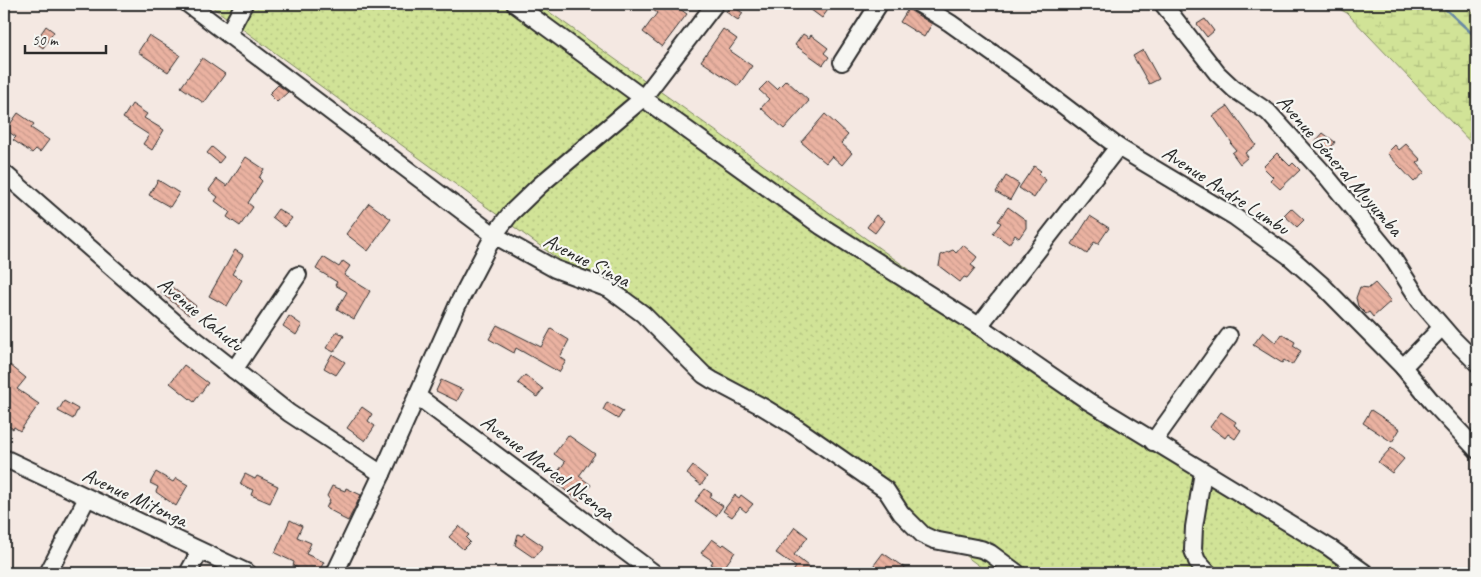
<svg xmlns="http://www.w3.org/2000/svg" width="1481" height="577" font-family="Caveat,sans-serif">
  <defs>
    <pattern id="grass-dots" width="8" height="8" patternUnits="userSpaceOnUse" patternTransform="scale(1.25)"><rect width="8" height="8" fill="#d1e397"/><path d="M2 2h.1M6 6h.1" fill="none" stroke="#b4c382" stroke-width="1.8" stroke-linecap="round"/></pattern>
    <pattern id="wetland-marsh" width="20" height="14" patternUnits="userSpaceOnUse" patternTransform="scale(1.25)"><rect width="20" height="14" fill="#d1e397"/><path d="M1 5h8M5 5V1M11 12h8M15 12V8" fill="none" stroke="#b4c382"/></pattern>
    <pattern id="building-back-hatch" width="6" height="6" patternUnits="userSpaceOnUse" patternTransform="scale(1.25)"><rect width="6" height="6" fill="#eab2a1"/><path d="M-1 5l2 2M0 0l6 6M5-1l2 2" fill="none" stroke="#c9998b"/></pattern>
  </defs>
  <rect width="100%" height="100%" fill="#f4e8e2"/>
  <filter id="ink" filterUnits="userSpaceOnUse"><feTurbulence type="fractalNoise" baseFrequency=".02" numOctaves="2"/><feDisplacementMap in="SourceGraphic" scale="10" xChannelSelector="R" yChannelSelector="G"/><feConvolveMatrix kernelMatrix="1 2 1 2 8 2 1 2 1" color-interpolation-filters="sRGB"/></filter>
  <g filter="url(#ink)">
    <!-- grass -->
    <polygon fill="url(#grass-dots)" stroke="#7e8761" points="208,4 538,4 991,328 1365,573 989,573"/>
    <!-- wetland -->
    <polygon fill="url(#wetland-marsh)" stroke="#7e8761" points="1330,4 1467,4 1477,20 1477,149 1347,13"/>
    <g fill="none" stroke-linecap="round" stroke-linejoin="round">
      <!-- stream -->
      <polyline stroke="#6b8ba4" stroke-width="3" points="1440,4 1477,38"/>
    </g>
    <!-- building -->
    <g fill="url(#building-back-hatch)" stroke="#2b2b2b">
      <polygon points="655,4 673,4 687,14 662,47 643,32 657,13 652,9"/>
      <polygon points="803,4 825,4 830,7 822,18"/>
      <polygon points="731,5 743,13 738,20 726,12"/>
      <polygon points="908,9 932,24 924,37 900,22"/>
      <polygon points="1205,19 1214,31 1207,37 1197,24"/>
      <polygon points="46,26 54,32 43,48 35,42"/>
      <polygon points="723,29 737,39 729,50 752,66 738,86 701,61"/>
      <polygon points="803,34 809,38 811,35 828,48 824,53 829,57 823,65 795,45"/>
      <polygon points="149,35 180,55 168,72 138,52"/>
      <polygon points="1143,50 1159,79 1149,84 1133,56"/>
      <polygon points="202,58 225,74 204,103 181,87"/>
      <polygon points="786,80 809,101 784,129 761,108 769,99 759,90 768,81 777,89"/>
      <polygon points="278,85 288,92 277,102 269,94"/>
      <polygon points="132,104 147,114 144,118 164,130 152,150 143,144 149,135 123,118"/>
      <polygon points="1228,106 1256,145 1245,153 1248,157 1240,164 1232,153 1236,150 1231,144 1232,143 1213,116"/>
      <polygon points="18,113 34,124 31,128 49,140 40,152 36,149 32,153 13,140 16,137 6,130"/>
      <polygon points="825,114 848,135 841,143 852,153 842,165 832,156 826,163 801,142"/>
      <polygon points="1323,133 1335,142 1327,153 1314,143"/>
      <polygon points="1406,144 1421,160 1417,163 1425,172 1414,182 1387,153 1395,145 1399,150"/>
      <polygon points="212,147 224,157 219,163 207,153"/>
      <polygon points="1277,153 1290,166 1293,163 1300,170 1280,189 1270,180 1273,177 1263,167"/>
      <polygon points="246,157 264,169 259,178 262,181 248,203 253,207 240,226 227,217 230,212 215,201 218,197 209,190 217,179 227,186"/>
      <polygon points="1034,166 1041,171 1038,174 1046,180 1034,198 1019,188"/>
      <polygon points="1006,176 1019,184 1010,200 996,192"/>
      <polygon points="158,180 179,193 170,207 149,195"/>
      <polygon points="369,203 391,219 368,251 346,234"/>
      <polygon points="1008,207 1026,220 1026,228 1019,238 1015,235 1009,244 993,233 1001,223 998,221"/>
      <polygon points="1291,208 1304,220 1297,227 1284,215"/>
      <polygon points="278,209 292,218 285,227 272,217"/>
      <polygon points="876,215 884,221 875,233 867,227"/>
      <polygon points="1090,216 1109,228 1098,244 1094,242 1087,254 1072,244"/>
      <polygon points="963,245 977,257 971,265 975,268 967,278 964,277 960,282 939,266 941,255 953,250 956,253"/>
      <polygon points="235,250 243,255 232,274 242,280 227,306 209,296"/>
      <polygon points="323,257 339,267 343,261 350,266 344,275 370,291 354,319 337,309 347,292 335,285 337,282 316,269"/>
      <polygon points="1375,283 1391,301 1373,317 1369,312 1366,314 1358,306 1356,298 1360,287 1369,288"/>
      <polygon points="168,284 196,306 189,315 161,293"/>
      <polygon points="289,316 302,325 296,335 283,326"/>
      <polygon points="497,325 541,347 551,329 569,340 560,357 566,361 559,372 516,348 514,353 489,339"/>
      <polygon points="337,331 344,336 334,352 326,348"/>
      <polygon points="1263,332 1276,343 1282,334 1295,342 1293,346 1301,351 1292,365 1284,360 1282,363 1253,345"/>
      <polygon points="332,354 345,362 336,375 324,368"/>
      <polygon points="10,365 26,378 17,389 39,404 20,431 14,427 13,429 4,423 4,373"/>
      <polygon points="184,365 208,383 194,402 170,383"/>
      <polygon points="525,375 543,389 537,397 518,383"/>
      <polygon points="441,380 463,390 457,401 436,391"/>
      <polygon points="64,401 78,409 73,419 58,411"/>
      <polygon points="607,402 623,411 618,419 603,410"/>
      <polygon points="362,407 372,414 368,421 375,426 365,441 347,428"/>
      <polygon points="1371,410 1400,429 1392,442 1363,423"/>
      <polygon points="1221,412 1236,422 1234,425 1241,430 1235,439 1228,434 1225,438 1210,427"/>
      <polygon points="568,435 595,454 579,476 591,485 579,501 552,480 565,462 554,454"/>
      <polygon points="1391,448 1404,459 1392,473 1378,462"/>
      <polygon points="693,466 707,477 701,485 687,474"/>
      <polygon points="156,472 173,482 176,478 188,485 176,506 156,492 158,487 150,483"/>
      <polygon points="245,474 255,479 257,476 278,486 270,503 251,495 253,490 240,484"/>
      <polygon points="332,486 345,491 346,488 361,495 348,521 340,517 341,516 326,508 330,500 327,496"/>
      <polygon points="705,489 712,494 710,497 723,506 716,516 695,501"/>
      <polygon points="735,495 739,498 741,495 753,504 746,512 740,507 732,517 723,511"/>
      <polygon points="290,520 302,526 297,537 311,543 306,554 324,562 318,573 309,573 293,566 294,562 275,553"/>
      <polygon points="459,526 469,535 466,538 470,542 463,549 449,537"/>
      <polygon points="795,527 808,537 794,555 817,573 792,573 796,567 776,553"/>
      <polygon points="524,533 543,546 534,558 515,545 518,534 522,536"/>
      <polygon points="712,539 722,546 724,544 735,552 721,572 711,564 713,561 701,553"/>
      <polygon points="883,553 912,573 868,573"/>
    </g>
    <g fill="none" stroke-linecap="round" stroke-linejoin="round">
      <!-- minor casing -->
      <g stroke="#2b2b2b" stroke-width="20">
        <g id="minor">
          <polyline points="188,4 494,235 555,269 609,289 643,314 704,375 712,380 763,407 794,426 886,490 901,513 923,535 934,540 981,549 990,553 1017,573"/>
          <polyline points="515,4 643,98 821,226 979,326 1088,401 1330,548 1365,573"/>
          <polyline points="919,4 950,23 1026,77 1118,147 1235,217 1289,256 1322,285 1403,367 1432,402 1477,450"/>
          <polyline points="1163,4 1217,73 1234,89 1268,112 1327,177 1390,254 1420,301 1452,338 1477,363"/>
          <polyline points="228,34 244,4"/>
          <polyline points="842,62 879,4"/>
          <polyline points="4,173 186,332 289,413 382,474"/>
          <polyline points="979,326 1118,147"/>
          <polyline points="1403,367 1442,327"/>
          <polyline points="234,370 298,275"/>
          <polyline points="417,396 654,573"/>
          <polyline points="1153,442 1229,336"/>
          <polyline points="4,458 248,573"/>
          <polyline points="1203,472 1194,527 1193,550 1197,561 1208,573"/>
          <polyline points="48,573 87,498"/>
          <polyline points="188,573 200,551"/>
          <polyline points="335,573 382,474 458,304 494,235 511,213 540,185 643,98 715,4"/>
        </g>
      </g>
      <!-- minor -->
      <use href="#minor" stroke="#f6f6f2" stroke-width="16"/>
    </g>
  </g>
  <g text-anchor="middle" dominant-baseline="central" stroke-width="4.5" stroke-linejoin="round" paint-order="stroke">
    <!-- street labels -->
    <g font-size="21" fill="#2b2b2b" stroke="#f6f6f2">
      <text transform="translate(1340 165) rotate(49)">Avenue Géneral Muyumba</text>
      <text transform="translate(1226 190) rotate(33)">Avenue Andre Lumbu</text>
      <text transform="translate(587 260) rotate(27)">Avenue Singa</text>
      <text transform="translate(201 314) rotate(40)">Avenue Kahutu</text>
      <text transform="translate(548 467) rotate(37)">Avenue Marcel Nsenga</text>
      <text transform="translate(135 497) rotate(25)">Avenue Mitonga</text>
    </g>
  </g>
  <!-- margin -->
  <rect width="1481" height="577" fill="none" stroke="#f6f6f2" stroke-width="20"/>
  <rect x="10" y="10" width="1461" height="557" fill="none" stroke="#2b2b2b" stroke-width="2" filter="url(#ink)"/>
  <!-- scale -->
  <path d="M25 45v8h81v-8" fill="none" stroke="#2b2b2b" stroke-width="2.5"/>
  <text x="32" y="45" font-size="15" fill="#2b2b2b" stroke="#f6f6f2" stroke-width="4" paint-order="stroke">50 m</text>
</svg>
